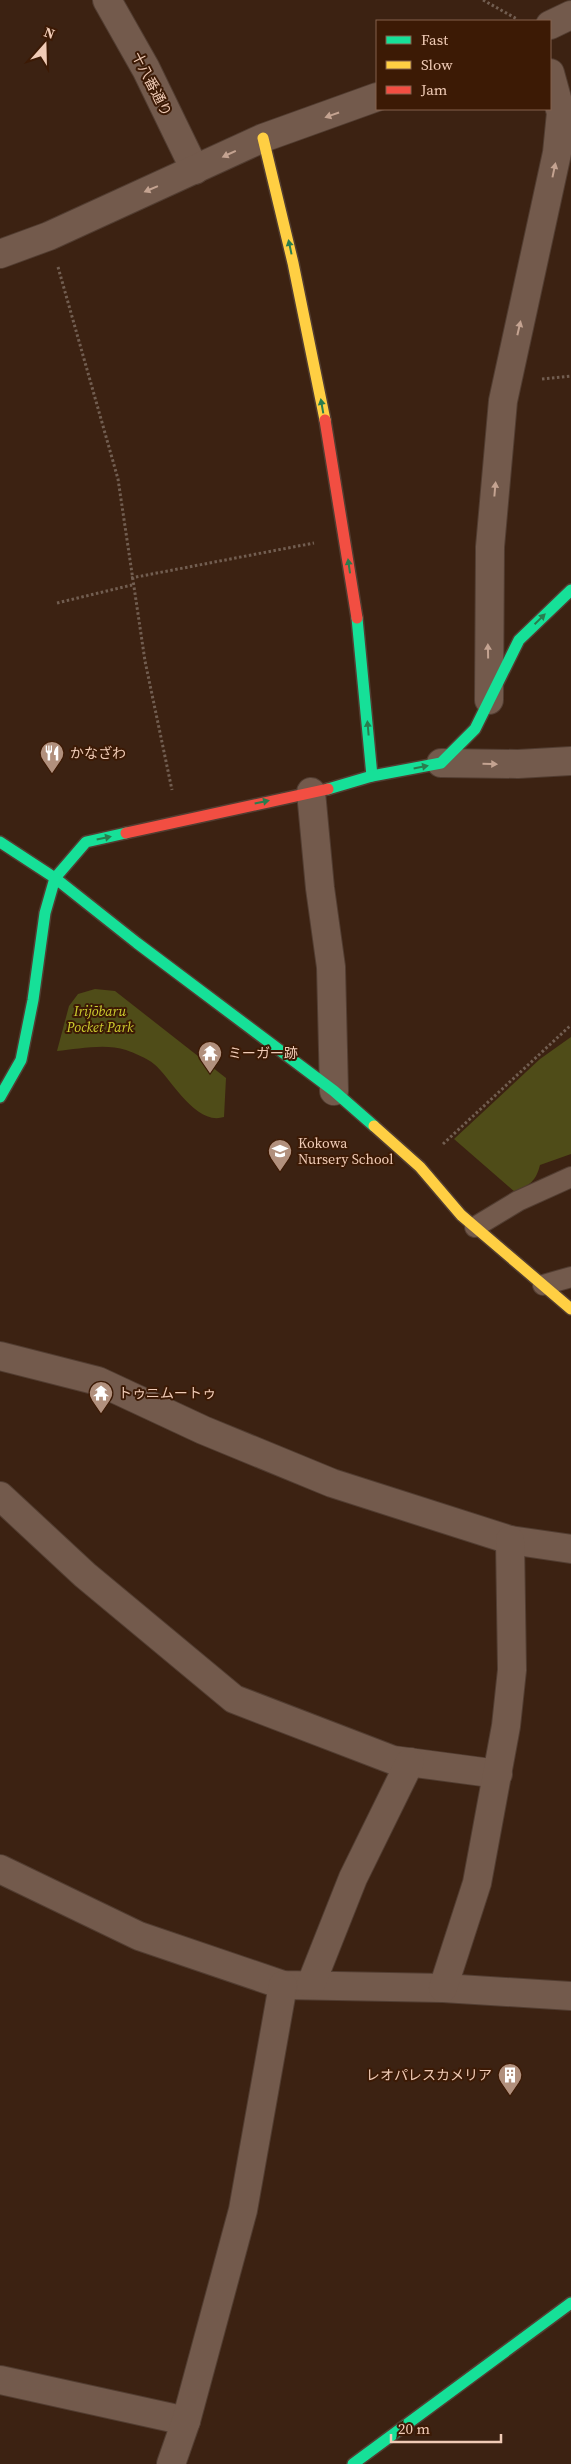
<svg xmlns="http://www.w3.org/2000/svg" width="571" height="2464" font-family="'Source Serif 4','Noto Sans JP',serif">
  <rect width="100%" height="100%" fill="#3c2212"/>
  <!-- green -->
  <g fill="#4f4c18">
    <path d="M95,989L115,991L226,1078L224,1117C195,1126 172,1079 154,1064C147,1058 134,1053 126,1050C105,1043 78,1049 57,1051L69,1006L78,994Z"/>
    <path d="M571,1037V1154L540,1165C536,1181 530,1185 515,1192L454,1139L540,1059Z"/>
  </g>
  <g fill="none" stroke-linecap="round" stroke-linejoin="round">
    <!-- lane casing -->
    <g stroke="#523d31" stroke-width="22">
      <g id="lane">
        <polyline points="475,1227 518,1201 571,1177"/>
        <polyline points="543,1285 571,1277"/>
      </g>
    </g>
    <!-- street casing -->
    <g stroke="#523d31" stroke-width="30">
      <g id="street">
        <polyline points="107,0 146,69 195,170"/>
        <polyline points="550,25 571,15"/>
        <polyline points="0,254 49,236 263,138 377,97"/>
        <polyline points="489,700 490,547 503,401 557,153 561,113 550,73"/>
        <polyline points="441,763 518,764 571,761"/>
        <polyline points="311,792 320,888 331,967 334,1091"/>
        <polyline points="0,1356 98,1381 203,1430 332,1483 510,1540 571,1549"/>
        <polyline points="0,1496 85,1575 234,1699 393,1760 498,1774"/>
        <polyline points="0,1869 139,1936 283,1985 443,1988 571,1996"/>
        <polyline points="311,1984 353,1878 410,1762"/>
        <polyline points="443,1988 477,1883 506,1726 512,1670 510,1540"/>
        <polyline points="0,2380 186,2421"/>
        <polyline points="171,2464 186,2421 243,2210 283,1985"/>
      </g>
    </g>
    <!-- fast casing -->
    <g stroke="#523d31" stroke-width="14">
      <g id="fast">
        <polyline points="357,618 372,776"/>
        <polyline points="328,789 372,776 441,763 475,729 519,640 571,590"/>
        <polyline points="0,842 55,878 137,943 334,1091 374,1126"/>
        <polyline points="0,1097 21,1060 33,1000 45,913 55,878 86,842 126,833"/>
        <polyline points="353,2464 571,2303"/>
      </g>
    </g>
    <!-- slow casing -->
    <g stroke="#523d31" stroke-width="14">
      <g id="slow">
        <polyline points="263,138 293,263 325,420"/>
        <polyline points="374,1126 420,1167 461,1215 571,1309"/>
      </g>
    </g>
    <!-- jam casing -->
    <g stroke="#523d31" stroke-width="14">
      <g id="jam">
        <polyline points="325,420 357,618"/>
        <polyline points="126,833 328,789"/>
      </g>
    </g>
    <!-- path -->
    <g stroke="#725e51" stroke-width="3" stroke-dasharray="2.5 2.5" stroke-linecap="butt">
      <polyline points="483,0 517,19"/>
      <polyline points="58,267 118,479 145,661 172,790"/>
      <polyline points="542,379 571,376"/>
      <polyline points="131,578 314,543"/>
      <polyline points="57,603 132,585"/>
      <polyline points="443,1144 571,1025"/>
    </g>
    <!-- lane -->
    <use href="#lane" stroke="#735a4c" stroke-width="20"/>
    <!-- street -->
    <use href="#street" stroke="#735a4c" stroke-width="28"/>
    <!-- fast -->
    <use href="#fast" stroke="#16e098" stroke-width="11"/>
    <!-- slow -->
    <use href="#slow" stroke="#ffcf43" stroke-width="11"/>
    <!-- jam -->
    <use href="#jam" stroke="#f24e42" stroke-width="11"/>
  </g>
  <!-- one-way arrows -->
  <defs><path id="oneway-solid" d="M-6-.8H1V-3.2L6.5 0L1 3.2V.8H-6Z" transform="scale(1.25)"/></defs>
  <g fill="#c4a391">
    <use href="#oneway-solid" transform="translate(332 115) rotate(161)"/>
    <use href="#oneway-solid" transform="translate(229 154) rotate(155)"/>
    <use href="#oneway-solid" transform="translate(554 170) rotate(-78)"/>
    <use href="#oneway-solid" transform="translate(151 189) rotate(157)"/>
    <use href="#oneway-solid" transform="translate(519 328) rotate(-77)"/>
    <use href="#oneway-solid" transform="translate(495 489) rotate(-85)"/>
    <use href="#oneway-solid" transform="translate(488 651) rotate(-91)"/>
    <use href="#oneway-solid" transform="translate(490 764) rotate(1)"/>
  </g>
  <g fill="#297d4e">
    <use href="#oneway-solid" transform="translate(290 247) rotate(-102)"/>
    <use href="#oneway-solid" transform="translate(322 406) rotate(-100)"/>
    <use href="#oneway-solid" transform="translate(349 566) rotate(-98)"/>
    <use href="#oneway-solid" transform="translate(540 619) rotate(-44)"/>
    <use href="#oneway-solid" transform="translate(368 728) rotate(-95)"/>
    <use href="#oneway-solid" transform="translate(421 767) rotate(-11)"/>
    <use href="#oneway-solid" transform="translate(262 802) rotate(-12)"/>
    <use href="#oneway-solid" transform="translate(104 838) rotate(-12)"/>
  </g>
  <!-- icons -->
  <defs>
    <g id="restaurant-pin" transform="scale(1.25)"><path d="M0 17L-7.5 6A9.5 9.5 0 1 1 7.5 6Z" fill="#b1907d" stroke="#3c1a05"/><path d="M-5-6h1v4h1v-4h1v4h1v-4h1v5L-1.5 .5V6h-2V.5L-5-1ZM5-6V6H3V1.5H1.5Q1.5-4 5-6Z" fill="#fff"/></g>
    <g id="temple-pin" transform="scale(1.25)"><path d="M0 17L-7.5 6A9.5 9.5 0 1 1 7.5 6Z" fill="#b1907d" stroke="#3c1a05"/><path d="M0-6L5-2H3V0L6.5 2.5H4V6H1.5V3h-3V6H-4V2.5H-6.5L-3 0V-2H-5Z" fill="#fff"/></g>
    <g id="school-pin" transform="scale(1.25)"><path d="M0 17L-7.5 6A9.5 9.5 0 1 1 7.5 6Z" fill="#b1907d" stroke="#3c1a05"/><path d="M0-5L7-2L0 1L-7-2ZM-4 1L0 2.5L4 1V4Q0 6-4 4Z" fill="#fff"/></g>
    <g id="building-pin" transform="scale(1.25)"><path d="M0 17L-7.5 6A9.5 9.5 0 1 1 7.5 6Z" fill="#b1907d" stroke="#3c1a05"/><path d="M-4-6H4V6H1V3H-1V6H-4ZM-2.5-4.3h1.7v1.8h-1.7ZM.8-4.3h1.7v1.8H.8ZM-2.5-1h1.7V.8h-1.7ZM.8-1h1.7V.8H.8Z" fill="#fff"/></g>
  </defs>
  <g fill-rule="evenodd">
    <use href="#restaurant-pin" x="52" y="753"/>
    <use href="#temple-pin" x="210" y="1053"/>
    <use href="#school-pin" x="280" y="1151"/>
    <use href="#temple-pin" x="101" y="1393"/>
    <use href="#building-pin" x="510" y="2075"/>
  </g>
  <g text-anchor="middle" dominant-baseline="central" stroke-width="4" stroke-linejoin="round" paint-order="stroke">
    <!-- street labels -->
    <g font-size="14" fill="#f0cbb6" stroke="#3c1a05">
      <text transform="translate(152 84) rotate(63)">十八番通り</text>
    </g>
    <!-- poi labels -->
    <g font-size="14" fill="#f0cbb6" stroke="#3c1a05" text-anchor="start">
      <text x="70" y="753">かなざわ</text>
      <text x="228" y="1053">ミーガー跡</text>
      <text x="298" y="1143">Kokowa<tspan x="298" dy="16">Nursery School</tspan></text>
      <text x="118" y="1393">トゥニムートゥ</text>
      <text x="492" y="2075" text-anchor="end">レオパレスカメリア</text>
    </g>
    <!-- park labels -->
    <g font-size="14" font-style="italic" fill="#cecf2f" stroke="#3c1a05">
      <text x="100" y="1011">Irijōbaru<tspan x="100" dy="16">Pocket Park</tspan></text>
    </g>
  </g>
  <!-- legend -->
  <rect x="376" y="20" width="175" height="90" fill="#3c1a05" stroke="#84614c"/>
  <rect x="386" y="36" width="25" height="8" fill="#16e098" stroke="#84614c"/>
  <text x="421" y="45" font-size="15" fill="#f0cbb6">Fast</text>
  <rect x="386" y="61" width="25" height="8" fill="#ffcf43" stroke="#84614c"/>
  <text x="421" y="70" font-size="15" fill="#f0cbb6">Slow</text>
  <rect x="386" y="86" width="25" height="8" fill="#f24e42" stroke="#84614c"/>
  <text x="421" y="95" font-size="15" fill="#f0cbb6">Jam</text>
  <!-- north arrow -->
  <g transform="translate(45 45) rotate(20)" stroke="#3c1a05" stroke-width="4" paint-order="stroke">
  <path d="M0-4L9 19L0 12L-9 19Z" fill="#f0cbb6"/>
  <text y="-8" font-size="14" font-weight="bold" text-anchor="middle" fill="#f0cbb6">N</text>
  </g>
  <!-- scale -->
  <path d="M391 2434v8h110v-8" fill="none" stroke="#f0cbb6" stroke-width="2.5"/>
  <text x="398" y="2434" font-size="15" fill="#f0cbb6" stroke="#3c1a05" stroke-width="4" paint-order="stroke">20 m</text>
</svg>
